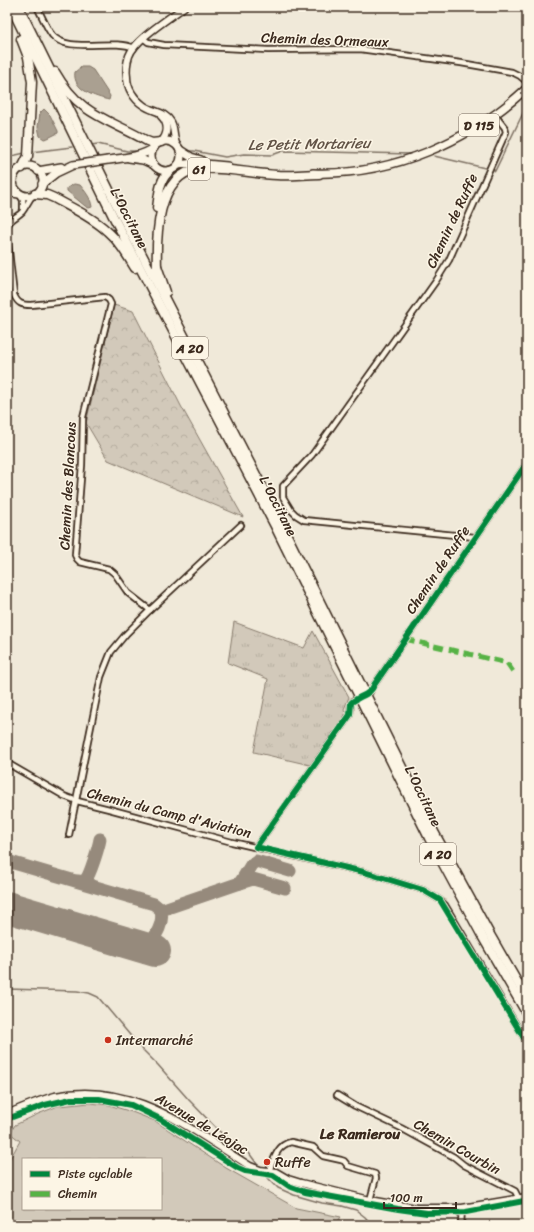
<svg xmlns="http://www.w3.org/2000/svg" width="534" height="1232" font-family="Sriracha,sans-serif">
  <defs>
    <pattern id="grass-tufts" width="24" height="20" patternUnits="userSpaceOnUse"><rect width="24" height="20" fill="#d2c9ba"/><path d="M3 7l-1-3M5 7V3M7 7l1-3M15 17l-1-3M17 17v-4M19 17l1-3" fill="none" stroke="#b5ad9f"/></pattern>
    <pattern id="forest-crowns" width="20" height="18" patternUnits="userSpaceOnUse"><rect width="20" height="18" fill="#d2c9ba"/><path d="M2 6a3 3 0 1 1 6 0M12 15a3 3 0 1 1 6 0" fill="none" stroke="#b5ad9f"/></pattern>
  </defs>
  <rect width="100%" height="100%" fill="#f0e9d9"/>
  <filter id="ink" filterUnits="userSpaceOnUse"><feTurbulence type="fractalNoise" baseFrequency=".025" numOctaves="2"/><feDisplacementMap in="SourceGraphic" scale="8" xChannelSelector="R" yChannelSelector="G"/><feConvolveMatrix kernelMatrix="1 2 1 2 8 2 1 2 1" color-interpolation-filters="sRGB"/></filter>
  <g filter="url(#ink)">
    <!-- grass -->
    <polygon fill="url(#grass-tufts)" stroke="#867a6c" points="234,622 304,648 313,631 349,697 344,709 345,715 310,765 254,752 268,679 228,663"/>
    <!-- forest -->
    <polygon fill="url(#forest-crowns)" stroke="#867a6c" points="114,305 133,311 181,406 243,517 108,460 86,423"/>
    <!-- green -->
    <path fill="#d2c9ba" stroke="#867a6c" fill-rule="evenodd" d="M90,1103L109,1105L132,1112L155,1121L226,1168L296,1208L341,1217L335,1225H7V1164L20,1141L10,1133L15,1125L38,1114L58,1106ZM23,1159H161V1209H23Z"/>
    <!-- water -->
    <g fill="#aaa091" stroke="#7e7163">
      <path d="M81,67H88L93,70L110,96L109,100C96,97 72,90 75,72Z"/>
      <polygon points="44,109 50,115 58,131 58,133 48,138 44,139 40,136 38,127 40,113"/>
      <path d="M74,184L80,185C85,191 91,198 92,207L89,208L85,206L67,191V188Z"/>
    </g>
    <g fill="none" stroke-linecap="round" stroke-linejoin="round">
      <!-- stream -->
      <g stroke="#7e7163" stroke-width="1.5">
        <polyline points="91,145 98,144 127,151 142,151"/>
        <polyline points="187,151 194,151 225,157 244,154 272,155 283,151 411,154"/>
        <polyline points="31,152 72,147"/>
        <polyline points="434,156 485,168"/>
        <polyline points="7,157 25,153"/>
        <polyline points="494,170 495,171 526,107 527,108"/>
        <polyline points="7,989 77,991 89,993 98,997 140,1047 158,1065 189,1100 219,1131 249,1153 257,1164"/>
        <polyline points="267,1177 278,1188 294,1195 322,1203 342,1206 356,1210 365,1217 372,1225"/>
      </g>
      <!-- taxiway -->
      <g stroke="#968a7c" stroke-width="13">
        <path d="M7,861L154,904L160,909C165,919 157,940 145,944C138,946 128,942 120,940"/>
        <path d="M77,881C80,881 83,882 86,879C90,875 99,846 100,839"/>
        <polyline points="240,883 253,879 285,888"/>
        <polyline points="160,909 164,909 240,883 251,865 256,861 290,871"/>
      </g>
      <!-- runway -->
      <polyline stroke="#968a7c" stroke-width="32" points="7,907 155,951"/>
      <!-- street casing -->
      <g stroke="#3b2a1e" stroke-width="8">
        <g id="street">
          <path d="M37,7C42,16 46,27 52,35C67,54 112,38 134,48"/>
          <polyline points="143,38 148,42 164,45 268,50 360,49 461,63 512,72 520,76 527,82"/>
          <polyline points="19,194 23,200 23,209"/>
          <path d="M7,226C10,219 17,217 22,212C26,207 28,201 33,195"/>
          <path d="M7,234L14,295C18,304 22,305 31,305L105,297L109,300L111,304L83,417L82,465L75,555L77,559L80,562L109,569L115,574L128,593L150,610L126,634L111,652L101,677L69,835"/>
          <polyline points="475,537 304,520 296,515 291,510 283,497 283,486 312,455 436,281 449,260 506,132 505,128 495,115"/>
          <polyline points="150,610 241,525"/>
          <polyline points="370,692 374,685 527,463"/>
          <polyline points="7,763 64,796 77,801 109,809 232,842 364,872 423,890 440,900 445,905 527,1043"/>
          <polyline points="256,847 350,715 351,703 354,700"/>
          <polyline points="337,1095 355,1106 401,1128 454,1157 464,1165 515,1191 519,1199"/>
          <path d="M269,1171C274,1159 277,1145 291,1142L313,1147L323,1156L341,1160L344,1161L348,1166L375,1174L376,1178L370,1200"/>
          <polyline points="461,1225 462,1208"/>
        </g>
      </g>
      <!-- secondary casing -->
      <g stroke="#3b2a1e" stroke-width="9">
        <g id="secondary">
          <path d="M161,142C168,134 169,124 161,116"/>
          <path d="M177,146C173,138 175,129 171,122C165,111 152,112 143,105C134,99 127,88 127,77C126,70 127,62 129,56C135,39 170,18 184,7"/>
          <path d="M7,1114C23,1107 39,1100 55,1096C132,1080 188,1128 250,1166L260,1170L276,1172L288,1179L301,1183L370,1200L416,1208H462L527,1197"/>
        </g>
      </g>
      <!-- primary casing -->
      <g stroke="#3b2a1e" stroke-width="10">
        <g id="primary">
          <circle cx="166" cy="156" r="15"/>
          <polyline points="180,150 191,157 201,160"/>
          <polyline points="129,158 143,160 154,165"/>
          <path d="M108,160C123,158 141,157 154,148"/>
          <polyline points="178,165 194,163 227,166"/>
          <circle cx="28" cy="181" r="15"/>
          <polyline points="38,171 61,167"/>
          <path d="M313,173C392,176 470,141 527,88"/>
          <polyline points="42,184 56,173 73,165"/>
          <polyline points="7,194 13,193 19,194"/>
        </g>
      </g>
      <!-- highway casing -->
      <g stroke="#3b2a1e" stroke-width="11">
        <g id="highway">
          <polyline points="11,7 113,216 275,526 429,838 482,936 527,1014"/>
          <polyline points="19,7 120,212 281,523 435,834 489,933 527,999"/>
          <polyline points="21,39 28,57 32,82 28,156 22,168"/>
          <path d="M55,72C80,116 107,118 147,141L152,143L161,142"/>
          <path d="M35,194L47,195L54,198C72,208 92,217 107,231C119,241 127,255 135,268"/>
          <path d="M157,208C159,195 159,179 170,171"/>
          <polyline points="157,266 166,292"/>
          <path d="M157,270C156,238 156,175 198,169C220,166 253,174 277,175C291,176 305,174 319,174"/>
        </g>
      </g>
      <!-- street -->
      <use href="#street" stroke="#fcf5e5" stroke-width="4.5"/>
      <!-- secondary -->
      <use href="#secondary" stroke="#fcf5e5" stroke-width="6"/>
      <!-- primary -->
      <use href="#primary" stroke="#fcf5e5" stroke-width="7"/>
      <!-- highway -->
      <use href="#highway" stroke="#fcf5e5" stroke-width="8"/>
      <!-- primary-bridge casing -->
      <g stroke="#3b2a1e" stroke-width="10" stroke-linecap="butt">
        <polyline id="primary-bridge" points="73,165 108,160"/>
      </g>
      <!-- primary-bridge -->
      <use href="#primary-bridge" stroke="#fcf5e5" stroke-width="7"/>
      <!-- quiet -->
      <polyline stroke="#57b245" stroke-width="5" stroke-dasharray="10 5" stroke-linecap="butt" points="405,639 507,663 514,673"/>
      <!-- cycleway casing -->
      <g stroke="#fcf5e5" stroke-width="8">
        <g id="cycleway">
          <path d="M527,463L374,685C371,695 358,696 351,703L350,715L256,847L364,872L423,890L440,900L527,1043"/>
          <polyline points="7,1119 45,1105 71,1099 99,1099 131,1105 160,1119 238,1168 245,1171 273,1175 289,1186 305,1192 398,1209 427,1213 466,1212 524,1201 527,1202"/>
        </g>
      </g>
      <!-- cycleway -->
      <use href="#cycleway" stroke="#00873e" stroke-width="6"/>
    </g>
  </g>
  <!-- markers -->
  <g fill="#c8321e" stroke="#fcf5e5" stroke-width="1.5">
    <circle cx="108" cy="1040" r="4"/>
    <circle cx="267" cy="1162" r="4"/>
  </g>
  <g text-anchor="middle" dominant-baseline="central" stroke-width="3" stroke-linejoin="round" paint-order="stroke">
    <!-- shield labels -->
    <g fill="#fcf5e5" stroke="#75675a" stroke-width="1">
      <rect x="459" y="114" width="40" height="22" rx="3"/>
      <rect x="188" y="158" width="22" height="22" rx="3"/>
      <rect x="172" y="337" width="36" height="22" rx="3"/>
      <rect x="420" y="843" width="36" height="22" rx="3"/>
    </g>
    <g font-size="13" font-weight="bold" fill="#3b2a1e">
      <text x="479" y="125">D 115</text>
      <text x="199" y="169">61</text>
      <text x="190" y="348">A 20</text>
      <text x="438" y="854">A 20</text>
    </g>
    <!-- street labels -->
    <g font-size="14" fill="#3b2a1e" stroke="#fcf5e5">
      <text transform="translate(325 40) rotate(2)">Chemin des Ormeaux</text>
      <text transform="translate(129 218) rotate(63)">L'Occitane</text>
      <text transform="translate(452 221) rotate(-65)">Chemin de Ruffe</text>
      <text transform="translate(68 486) rotate(-87)">Chemin des Blancous</text>
      <text transform="translate(278 506) rotate(63)">L'Occitane</text>
      <text transform="translate(438 570) rotate(-56)">Chemin de Ruffe</text>
      <text transform="translate(423 796) rotate(64)">L'Occitane</text>
      <text transform="translate(169 813) rotate(14)">Chemin du Camp d'Aviation</text>
      <text transform="translate(202 1124) rotate(31)">Avenue de Léojac</text>
      <text transform="translate(457 1147) rotate(30)">Chemin Courbin</text>
    </g>
    <!-- poi labels -->
    <g font-size="14" fill="#3b2a1e" stroke="#fcf5e5" text-anchor="start">
      <text x="116" y="1040">Intermarché</text>
      <text x="275" y="1162">Ruffe</text>
    </g>
    <!-- water labels -->
    <g font-size="15" font-style="italic" fill="#625346" stroke="#fcf5e5">
      <text transform="translate(309 144) rotate(-1)">Le Petit Mortarieu</text>
    </g>
    <!-- neighbourhood labels -->
    <g font-size="15" font-weight="bold" fill="#3b2a1e" stroke="#fcf5e5">
      <text x="360" y="1134">Le Ramierou</text>
    </g>
  </g>
  <!-- margin -->
  <rect width="534" height="1232" fill="none" stroke="#fcf5e5" stroke-width="24"/>
  <rect x="12" y="12" width="510" height="1208" fill="none" stroke="#3b2a1e" stroke-width="1.5" filter="url(#ink)"/>
  <!-- legend -->
  <rect x="22" y="1158" width="140" height="52" fill="#fcf5e5" stroke="#afa495"/>
  <rect x="30" y="1171" width="20" height="6" fill="#00873e" stroke="#afa495"/>
  <text x="58" y="1178" font-size="12" fill="#3b2a1e">Piste cyclable</text>
  <rect x="30" y="1191" width="20" height="6" fill="#57b245" stroke="#afa495"/>
  <text x="58" y="1198" font-size="12" fill="#3b2a1e">Chemin</text>
  <!-- scale -->
  <path d="M384 1202v6h72v-6" fill="none" stroke="#3b2a1e" stroke-width="2"/>
  <text x="390" y="1202" font-size="12" fill="#3b2a1e" stroke="#fcf5e5" stroke-width="3" paint-order="stroke">100 m</text>
</svg>
